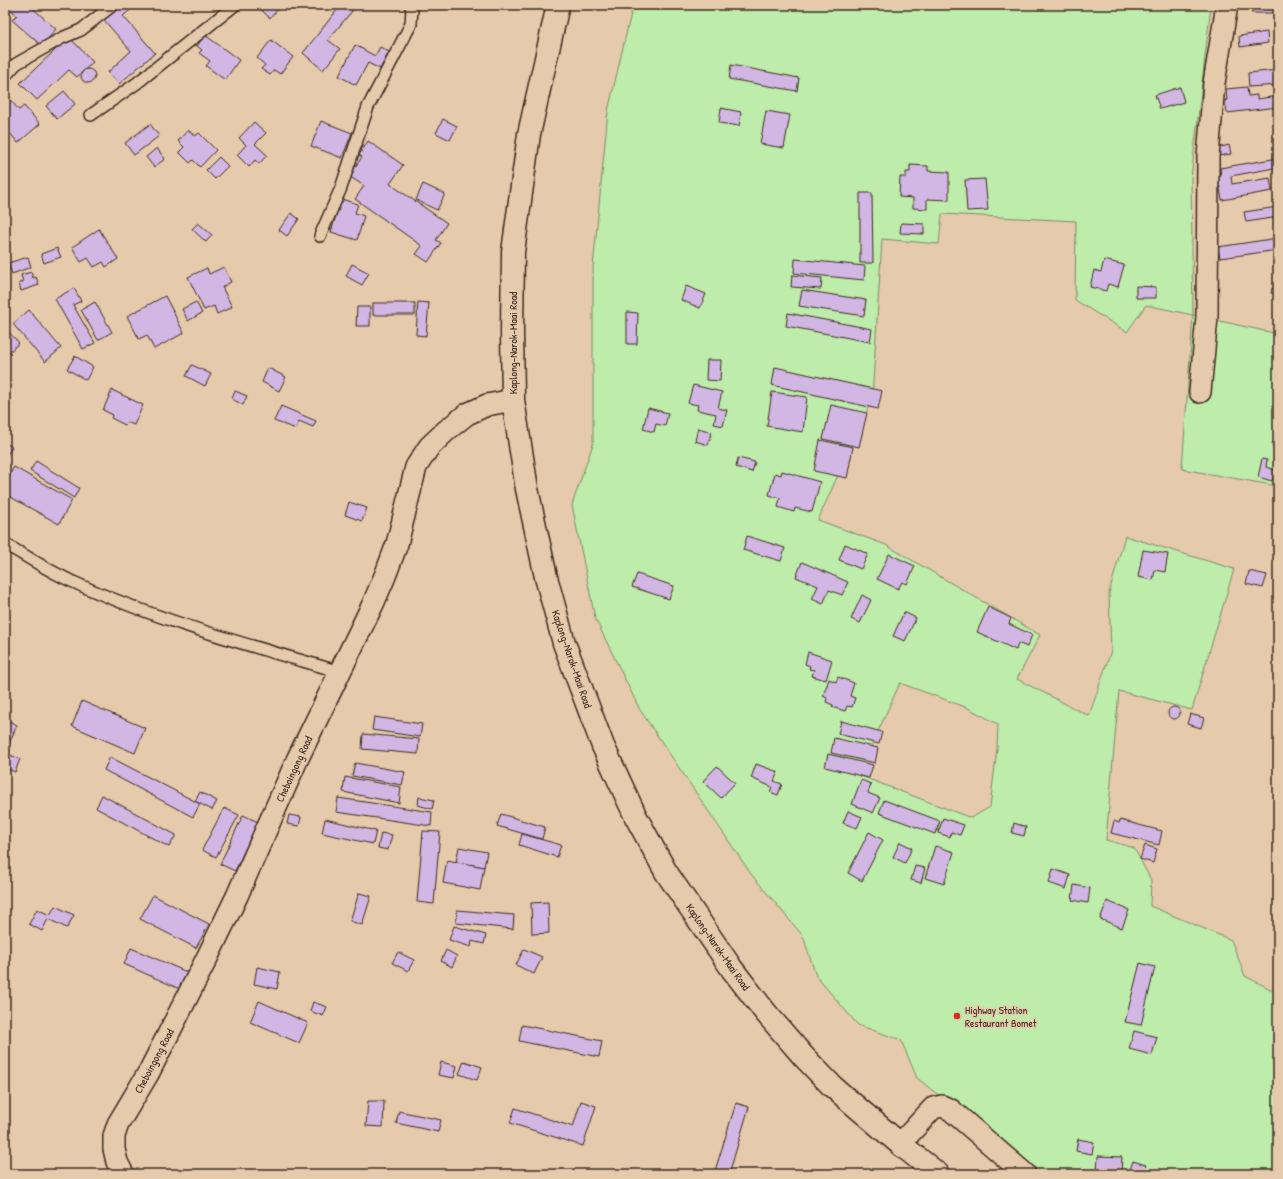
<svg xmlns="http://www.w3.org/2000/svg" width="1283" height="1179" font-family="'Patrick Hand',sans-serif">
  <rect width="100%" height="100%" fill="#e5caac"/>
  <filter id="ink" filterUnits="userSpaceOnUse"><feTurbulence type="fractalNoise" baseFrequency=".025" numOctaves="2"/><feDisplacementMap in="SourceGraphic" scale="8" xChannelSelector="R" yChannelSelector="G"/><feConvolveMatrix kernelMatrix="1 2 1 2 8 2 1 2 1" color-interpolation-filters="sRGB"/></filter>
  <g filter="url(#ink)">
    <!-- green -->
    <path fill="#beecaa" stroke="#7c8b64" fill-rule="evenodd" d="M633,5H1211L1191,178L1193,315L1278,334V486L1182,469L1193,315L1146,305L1127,332L1075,300L1076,221L942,214L939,244L882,239L872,399L818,520L886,545L1040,635L1017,679L1089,716L1111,651L1109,593L1125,536L1234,569L1192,710L1119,691L1106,840L1134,848L1151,880L1150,906L1231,940L1245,976L1278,993V1174H1037L917,1078L901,1040L858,1025L816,976L803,936L751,874L640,710L595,618L572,505L593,444V268L608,111ZM900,683L968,708L998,724L997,749L990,807L971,818L858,775Z"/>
    <!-- building -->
    <g fill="#d2b7e5" stroke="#3b2a1e">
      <polygon points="5,5 29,5 56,29 42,46 12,20 17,15"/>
      <polygon points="118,5 135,6 123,16 155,53 119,84 108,72 131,51 103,19"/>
      <polygon points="256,5 278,5 280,7 270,18"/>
      <polygon points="341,5 357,5 328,40 340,49 323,70 303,53"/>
      <rect x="1252" y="5" width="26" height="8"/>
      <polygon points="1267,32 1268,43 1240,47 1239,36"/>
      <polygon points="205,35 239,60 225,80 206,66 210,61 199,53 202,50 197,46"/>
      <polygon points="69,37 93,62 77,77 69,70 37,100 20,83"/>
      <polygon points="271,40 293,57 280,74 274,70 270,75 261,69 265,65 257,58"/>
      <polygon points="355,45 375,56 380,47 389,52 380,69 368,63 356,85 339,76"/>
      <polygon points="731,65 799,78 797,91 729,79"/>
      <circle cx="88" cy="76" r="7"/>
      <polygon points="1278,70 1278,85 1249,87 1248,73"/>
      <polygon points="1180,87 1184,102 1160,109 1155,95"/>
      <polygon points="1247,87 1248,96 1257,95 1257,99 1278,96 1278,107 1227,113 1225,100 1227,100 1226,89"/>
      <polygon points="64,91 75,104 57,119 46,106"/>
      <polygon points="5,94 19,110 24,106 40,124 18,143 5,127 5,122 8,119 5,115"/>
      <polygon points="721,108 741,112 739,126 719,123"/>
      <polygon points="766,111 790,115 784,148 760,144"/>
      <polygon points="443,119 457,126 450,140 436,133"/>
      <polygon points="321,121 352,133 342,158 311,146"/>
      <polygon points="254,122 266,133 255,144 267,155 259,164 255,160 249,167 237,155 246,145 239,138"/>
      <polygon points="150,124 159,136 134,155 125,143"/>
      <polygon points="188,130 195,136 199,133 216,150 200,167 193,160 190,163 179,152 184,147 178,141"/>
      <polygon points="368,141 403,165 390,184 447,223 436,240 441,243 428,262 416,254 422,246 355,199 364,186 349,176 362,157 359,155"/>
      <polygon points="1229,145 1231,154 1218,156 1217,148"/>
      <polygon points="157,148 165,159 154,167 146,157"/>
      <polygon points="219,157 228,166 215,179 206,170"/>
      <polygon points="1278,158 1278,177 1276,177 1274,168 1231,176 1232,184 1270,178 1272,191 1222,200 1218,177 1221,176 1220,168"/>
      <polygon points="910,165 928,166 928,171 949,172 949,200 927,199 927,209 913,208 913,198 899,197 900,177 906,177 906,172 910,172"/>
      <polygon points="985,179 988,210 967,211 965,180"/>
      <polygon points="423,184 445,194 437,210 416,200"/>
      <polygon points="860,193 872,193 873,263 860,263"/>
      <polygon points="341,199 358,204 355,213 364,216 357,240 331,232"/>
      <polygon points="1278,207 1278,217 1246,222 1244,212"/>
      <polygon points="291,213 299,219 287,236 279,230"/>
      <polygon points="198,223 212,235 206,242 192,229"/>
      <polygon points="901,223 924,224 924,234 900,233"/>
      <polygon points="99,229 118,259 106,267 103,262 94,267 88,258 81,262 72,247"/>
      <polygon points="1278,238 1278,250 1220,258 1218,247"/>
      <polygon points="57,248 61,257 44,263 41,254"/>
      <polygon points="28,257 31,267 12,274 8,263"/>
      <polygon points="795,259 865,266 864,280 794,273"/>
      <polygon points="1104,260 1124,265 1118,287 1108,284 1106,291 1090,287 1094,270 1101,272"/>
      <polygon points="352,264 369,273 362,285 346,276"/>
      <polygon points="224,267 231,282 222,287 232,307 217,314 214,306 204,310 188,277 207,268 209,274"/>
      <polygon points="31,272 33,278 36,277 39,285 21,291 19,283 23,282 21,275"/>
      <polygon points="792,275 822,278 821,289 791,287"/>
      <polygon points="1276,284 1278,284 1278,297 1275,296 1276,294 1271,293 1272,288 1275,289"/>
      <polygon points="686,286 706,294 700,308 681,300"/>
      <polygon points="1136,286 1156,287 1156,298 1136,298"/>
      <polygon points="74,288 81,301 73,305 95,343 83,349 55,299"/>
      <polygon points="802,290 866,300 864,316 799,306"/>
      <polygon points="165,296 184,333 154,349 147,335 139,339 127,316"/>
      <polygon points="95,302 112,332 98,340 81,310"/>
      <polygon points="196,302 202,313 188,321 182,309"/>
      <polygon points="418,302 429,303 426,336 416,335"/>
      <rect x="373" y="303" width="42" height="12"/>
      <polygon points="357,307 370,307 370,326 356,326"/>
      <polygon points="29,310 61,348 45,362 13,324"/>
      <polygon points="627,312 638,313 637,344 627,344"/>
      <polygon points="788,313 872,329 870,342 786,326"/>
      <polygon points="5,328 19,343 5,356"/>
      <polygon points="75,356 93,367 86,380 67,369"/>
      <polygon points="707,360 721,360 720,381 706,380"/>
      <polygon points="192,365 211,374 205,386 186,376"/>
      <polygon points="775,367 882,391 878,409 772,385"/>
      <polygon points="268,368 286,377 279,391 262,382"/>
      <polygon points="693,385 722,392 718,408 727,410 723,426 714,424 716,414 697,410 698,405 688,403"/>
      <polygon points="112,390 143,405 134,425 127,422 125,425 111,418 113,415 103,410"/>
      <polygon points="235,391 247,396 243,405 232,399"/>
      <polygon points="772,392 807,397 803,432 767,426"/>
      <polygon points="831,405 867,413 859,447 823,439"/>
      <polygon points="281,406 316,421 313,427 299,421 296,429 274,421"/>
      <polygon points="648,408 668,413 665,426 656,424 654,432 643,429"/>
      <polygon points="698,428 712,432 708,445 695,441"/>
      <polygon points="1278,437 1278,452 1278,450 1274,452 1272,443 1276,442 1275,438"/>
      <polygon points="820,440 853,447 847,478 814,471"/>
      <polygon points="5,443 12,447 5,458"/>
      <polygon points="738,458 755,462 752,472 736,467"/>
      <polygon points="1262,459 1267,460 1266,467 1275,470 1272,481 1258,477"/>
      <polygon points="36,461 79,488 74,498 30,471"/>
      <polygon points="14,467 72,500 59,524 5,494 5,483"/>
      <polygon points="782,471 820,482 812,512 795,508 794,512 778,507 780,498 769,495 775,473 781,475"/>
      <polygon points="349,502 367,508 362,521 345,515"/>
      <polygon points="747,536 785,548 781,561 743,550"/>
      <polygon points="845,544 868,554 861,569 839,560"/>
      <polygon points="1143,550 1168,554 1165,572 1155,570 1153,580 1138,577"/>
      <polygon points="889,554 915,566 907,584 902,582 898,589 877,579"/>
      <polygon points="802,562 848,582 842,595 829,590 823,604 812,599 818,586 796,577"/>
      <polygon points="1249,571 1267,575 1263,588 1246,584"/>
      <polygon points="637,574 674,586 669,599 632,587"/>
      <polygon points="862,595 871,600 860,623 851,619"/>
      <polygon points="988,607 1011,618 1009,624 1032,635 1027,647 1018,643 1016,650 977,632"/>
      <polygon points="904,612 916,618 905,641 893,636"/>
      <polygon points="808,652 832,660 826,680 812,676 814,670 809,669 810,666 805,664"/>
      <polygon points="838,677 854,683 850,696 855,698 852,707 847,706 845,711 832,707 833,705 826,702 827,698 823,696 829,679 836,682"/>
      <polygon points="82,701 145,728 135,753 72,726"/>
      <circle cx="1174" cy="713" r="6"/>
      <polygon points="1190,714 1204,718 1201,728 1187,724"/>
      <polygon points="374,717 422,724 420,737 372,730"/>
      <polygon points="5,719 17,725 8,746 5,745"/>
      <polygon points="841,721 882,732 879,744 838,734"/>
      <polygon points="363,734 419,739 418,754 362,749"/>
      <polygon points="834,738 878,748 875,763 831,753"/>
      <polygon points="828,754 873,765 869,778 825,767"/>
      <polygon points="10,755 20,759 15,772 5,768"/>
      <polygon points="110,757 200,804 193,817 104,770"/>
      <polygon points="355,763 405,772 402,785 352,776"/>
      <polygon points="756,764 778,772 774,781 782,784 778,795 770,792 772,787 751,778"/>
      <polygon points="717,766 735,783 721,798 703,781"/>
      <polygon points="345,777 401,787 399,803 343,792"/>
      <polygon points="861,780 871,784 868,793 880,798 873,813 852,804"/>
      <polygon points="200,792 217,801 212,810 195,801"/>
      <polygon points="102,795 176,835 169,847 96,808"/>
      <polygon points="419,797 434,800 432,809 418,805"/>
      <polygon points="338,798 432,812 431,826 336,812"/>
      <polygon points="884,800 940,821 935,834 879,813"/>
      <polygon points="224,808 239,815 216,857 202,850"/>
      <polygon points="848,811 862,817 857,828 843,823"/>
      <polygon points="501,814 545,827 542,839 497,826"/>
      <polygon points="243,815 258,822 235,871 220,864"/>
      <polygon points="289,815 301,817 299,826 287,824"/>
      <polygon points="943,818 964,825 960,835 951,832 950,837 938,833"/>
      <polygon points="325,819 376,831 373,844 322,833"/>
      <polygon points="1120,820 1162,831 1159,845 1111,833 1114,821 1119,823"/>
      <polygon points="1014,823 1026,827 1024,836 1012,833"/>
      <polygon points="423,831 440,832 434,904 417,902"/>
      <polygon points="869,832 883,840 862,881 848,873"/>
      <polygon points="381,833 392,835 388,850 378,848"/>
      <polygon points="522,834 561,845 557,857 519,845"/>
      <polygon points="900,842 912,848 905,863 893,857"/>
      <polygon points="1145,845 1157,849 1153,863 1140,859"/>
      <polygon points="935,846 954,852 944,884 925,878"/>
      <polygon points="459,847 487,852 484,867 456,862"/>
      <polygon points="447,860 484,867 480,890 443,883"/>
      <polygon points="915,866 925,868 921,883 911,880"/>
      <polygon points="1053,869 1070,875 1066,889 1049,883"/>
      <polygon points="1074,885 1090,888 1088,903 1072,900"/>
      <polygon points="359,893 371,896 362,925 350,921"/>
      <polygon points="153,895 209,924 196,948 140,919"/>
      <polygon points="1107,901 1129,910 1122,928 1100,919"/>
      <polygon points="548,902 549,933 532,934 531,903"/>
      <polygon points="55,906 74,915 67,928 48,919 42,931 29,924 37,909 50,915"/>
      <polygon points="457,910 514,915 513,929 456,923"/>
      <polygon points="454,926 486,935 484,944 472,941 471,947 449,940"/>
      <polygon points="131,948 189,973 182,990 124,964"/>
      <polygon points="524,949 542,957 534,974 516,965"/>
      <polygon points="446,950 457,956 452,967 441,961"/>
      <polygon points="398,952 414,960 408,971 392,963"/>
      <polygon points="1140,963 1155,967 1141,1025 1125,1022"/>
      <polygon points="257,967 280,972 277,989 254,984"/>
      <polygon points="259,1001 308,1023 299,1043 250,1022"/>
      <polygon points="313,1002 327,1007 323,1016 310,1011"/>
      <polygon points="522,1025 602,1041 599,1057 519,1041"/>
      <polygon points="1134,1031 1157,1037 1152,1055 1129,1049"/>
      <polygon points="464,1061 482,1067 477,1080 459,1074"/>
      <polygon points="441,1062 457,1066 454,1078 438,1075"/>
      <polygon points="368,1101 384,1101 383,1127 366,1126"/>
      <polygon points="581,1101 596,1106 583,1146 510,1123 515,1108 573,1127"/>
      <polygon points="736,1103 749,1107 729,1174 714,1174"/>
      <polygon points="399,1111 441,1120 438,1132 396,1123"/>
      <polygon points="1078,1139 1094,1142 1092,1154 1076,1151"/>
      <polygon points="1098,1156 1122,1157 1121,1174 1105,1174 1105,1172 1097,1172"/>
      <polygon points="1133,1161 1146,1165 1143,1174 1136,1174 1129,1172"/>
    </g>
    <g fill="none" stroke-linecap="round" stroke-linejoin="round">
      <!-- lane casing -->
      <g stroke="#3b2a1e" stroke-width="14">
        <g id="lane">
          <polyline points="5,76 16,64 62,38 81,30 113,5"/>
          <polyline points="91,115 137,83 235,5"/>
          <polyline points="320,236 341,188 368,107 411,24 412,8 410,5"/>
          <path d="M5,544C26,556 47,570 69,580C155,620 249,645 340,672"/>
        </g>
      </g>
      <!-- street casing -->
      <g stroke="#3b2a1e" stroke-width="24">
        <g id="street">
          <polyline points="1200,392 1207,317 1208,157 1214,83 1227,5"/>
          <polyline points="900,1144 933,1108 942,1106 951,1110 1025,1174"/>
          <polyline points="123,1174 117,1162 114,1149 114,1136 118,1124 149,1072 207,958 237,896 297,760 373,604 385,576 397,544 416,467 429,447 447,430 467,414 487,405 513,400"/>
        </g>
      </g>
      <!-- highway casing -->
      <g stroke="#3b2a1e" stroke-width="25">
        <polyline id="highway" points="558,5 529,134 513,252 512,332 513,400 527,489 546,577 564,643 603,746 636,817 666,872 732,969 766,1013 804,1057 832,1086 900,1144 938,1174"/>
      </g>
      <!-- lane -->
      <use href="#lane" stroke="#e5caac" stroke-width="11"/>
      <!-- street -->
      <use href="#street" stroke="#e5caac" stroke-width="21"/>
      <!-- highway -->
      <use href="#highway" stroke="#e5caac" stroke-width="22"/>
    </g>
  </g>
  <!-- markers -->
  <circle fill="#c8321e" stroke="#e5caac" stroke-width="1.5" cx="957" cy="1016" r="4"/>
  <g text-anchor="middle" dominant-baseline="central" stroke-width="3" stroke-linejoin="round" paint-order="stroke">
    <!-- street labels -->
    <g font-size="11" fill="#3b2a1e" stroke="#e5caac">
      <text transform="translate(513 343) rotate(-90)">Kaplong-Narok-Maai Road</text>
      <text transform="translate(572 659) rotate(71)">Kaplong-Narok-Maai Road</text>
      <text transform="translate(294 769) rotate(-65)">Cheboingong Road</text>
      <text transform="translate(718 947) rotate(55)">Kaplong-Narok-Maai Road</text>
      <text transform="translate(154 1061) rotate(-62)">Cheboingong Road</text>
    </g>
    <!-- poi labels -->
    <g font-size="11" fill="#3b2a1e" stroke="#e5caac" text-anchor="start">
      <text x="965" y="1010">Highway Station<tspan x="965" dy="13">Restaurant Bomet</tspan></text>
    </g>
  </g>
  <!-- margin -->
  <rect width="1283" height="1179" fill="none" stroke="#e5caac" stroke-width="20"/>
  <rect x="10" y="10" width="1263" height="1159" fill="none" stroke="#3b2a1e" stroke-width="1.5" filter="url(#ink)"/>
</svg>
